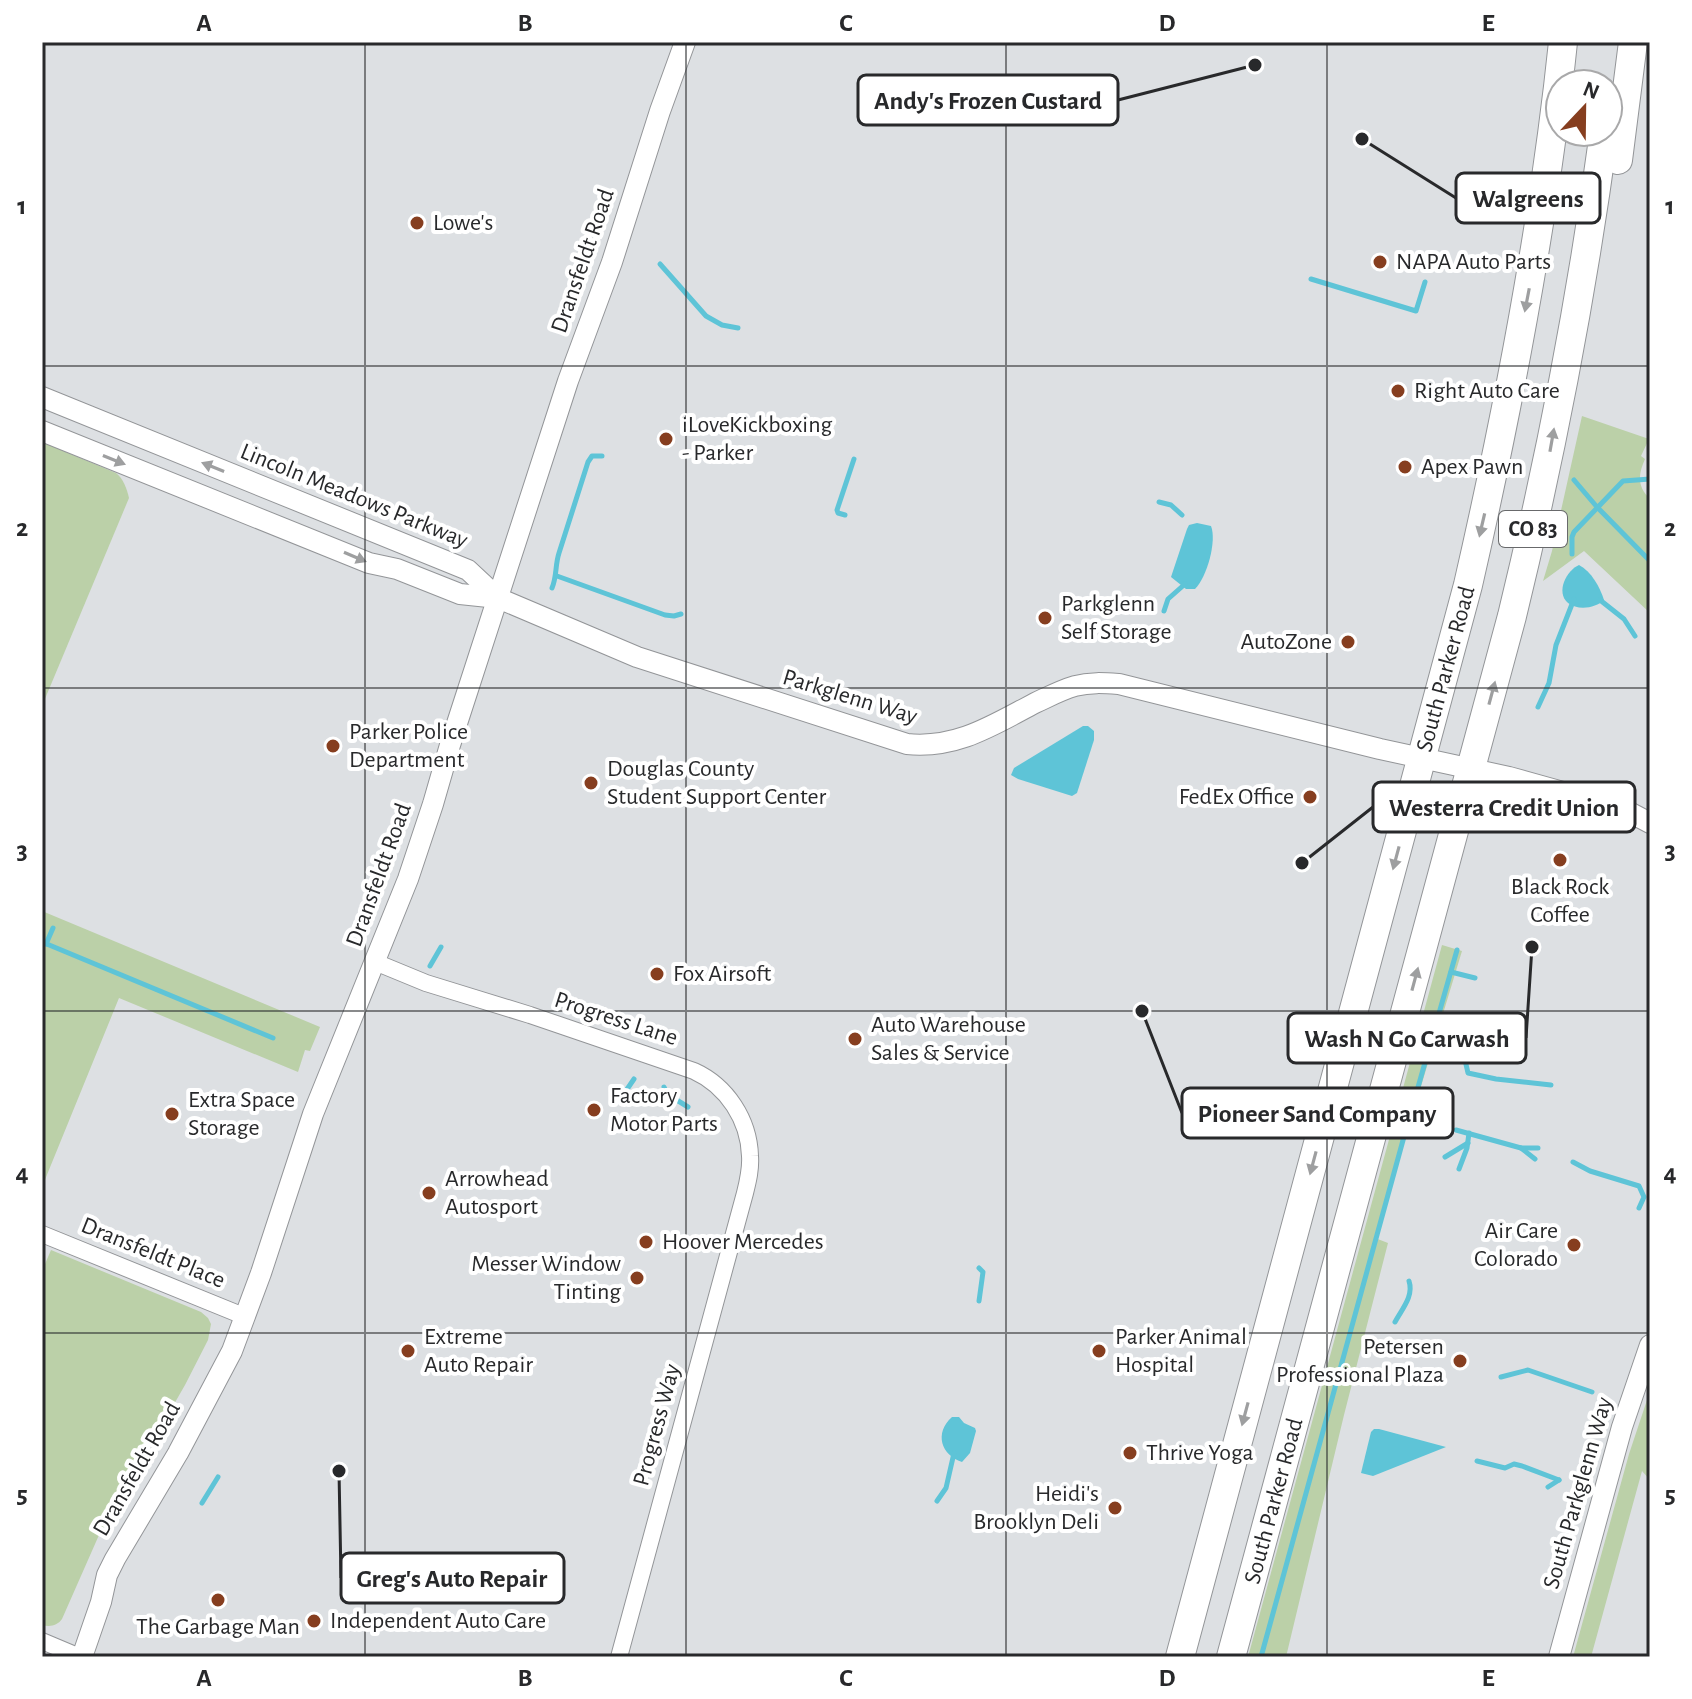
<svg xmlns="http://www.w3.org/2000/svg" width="1692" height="1699" font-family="'Alegreya Sans',sans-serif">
  <rect width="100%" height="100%" fill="#dde0e3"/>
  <!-- green -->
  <g fill="#bbd0a8">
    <path d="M1582,416L1649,439L1641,456L1645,459C1638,475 1637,486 1650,499V613L1584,551L1543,581L1552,551Z"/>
    <path d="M42,442L116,473C123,478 127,489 129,498L42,706Z"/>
    <polygon points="42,911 320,1027 310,1051 305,1050 298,1072 119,998 42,1187"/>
    <polygon points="1442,945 1462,951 1375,1238 1388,1243 1344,1415 1286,1657 1248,1657"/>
    <path d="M51,1250L201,1312L208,1318L211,1324L208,1340L185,1385L99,1535L62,1619C57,1626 50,1627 42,1625V1271Z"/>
    <polygon points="1650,1391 1650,1480 1642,1471 1591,1657 1573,1657 1629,1454"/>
  </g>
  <!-- water -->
  <g fill="#5ec4d7">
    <path d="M1197,523L1211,526C1217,541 1207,577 1195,589H1186L1171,577L1187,529L1189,525Z"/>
    <path d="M1579,565C1591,571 1600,587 1604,600C1596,608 1578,611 1568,603C1555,592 1567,570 1579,565Z"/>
    <polygon points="1083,726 1088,726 1094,731 1094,740 1077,793 1072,796 1018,779 1011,775 1014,768"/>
    <path d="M952,1417H959L964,1423L975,1428L976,1431L970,1453L962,1462C941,1455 934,1433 952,1417Z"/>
    <polygon points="1374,1429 1379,1429 1446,1447 1373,1476 1361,1473 1371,1432"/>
  </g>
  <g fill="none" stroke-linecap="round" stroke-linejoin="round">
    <!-- stream -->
    <g stroke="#5ec4d7" stroke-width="5">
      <polyline points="660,264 706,316 722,325 738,328"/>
      <polyline points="1311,279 1416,311 1425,282"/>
      <polyline points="1574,480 1597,507 1650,561"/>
      <polyline points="1159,502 1171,505 1182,515"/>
      <polyline points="845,515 838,513 837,510 854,459"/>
      <polyline points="1572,554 1572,537 1574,532 1623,481 1650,479"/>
      <polyline points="557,576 665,615 674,616 681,614"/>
      <path d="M552,588C557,576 555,565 559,553L588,462L592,456H602"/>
      <polyline points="1600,600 1624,619 1635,636"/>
      <polyline points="1164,611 1168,599 1185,584"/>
      <polyline points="1538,707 1549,683 1556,645 1574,599"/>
      <polyline points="42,942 273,1038"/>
      <polyline points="46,944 53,928"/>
      <polyline points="430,966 441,947"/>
      <polyline points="1451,972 1475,978"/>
      <polyline points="1435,1028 1462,1047 1468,1073 1496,1079 1551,1085"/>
      <polyline points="664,1087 667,1094 688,1107"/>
      <polyline points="619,1101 634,1079"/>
      <polyline points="1456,1130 1521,1148 1538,1148"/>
      <polyline points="1521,1148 1535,1159"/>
      <polyline points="1445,1157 1468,1143"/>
      <polyline points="1573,1162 1590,1171 1639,1186 1644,1197 1639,1208"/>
      <polyline points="1459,1169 1467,1148 1469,1133"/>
      <polyline points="979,1268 983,1272 979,1301"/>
      <path d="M1395,1322C1402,1309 1414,1296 1409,1281"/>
      <polyline points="1501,1377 1528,1370 1592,1392"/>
      <polyline points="1477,1461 1505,1468 1514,1464 1522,1466 1559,1480"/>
      <polyline points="1548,1487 1559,1480"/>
      <polyline points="937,1501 946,1488 954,1453"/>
      <polyline points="202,1503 218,1477"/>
      <polyline points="1261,1657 1405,1133 1457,950"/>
    </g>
    <!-- minor casing -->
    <g stroke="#939598" stroke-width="18">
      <g id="minor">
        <path d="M375,962L426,983L530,1015L694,1071C727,1086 749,1120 750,1156C751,1169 748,1181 745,1193L619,1657"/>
        <polyline points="42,1234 246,1317"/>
        <polyline points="42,1641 80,1657"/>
      </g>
    </g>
    <!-- tertiary casing -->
    <g stroke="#939598" stroke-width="22">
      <g id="tertiary">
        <polyline points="42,397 468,570 498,598"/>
        <path d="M42,431L369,563L397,569L460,594L498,598L637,657L907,744C957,749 993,725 1035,703C1048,697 1061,690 1075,686C1090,682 1104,683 1119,684L1380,749L1509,777L1613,806L1631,813L1650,823"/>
        <polyline points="82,1657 101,1602 107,1575 115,1559 178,1453 232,1351 261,1273 313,1114 408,879 433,804 450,745 568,381 612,262 660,111 685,42"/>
        <polyline points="1559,1657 1622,1427 1650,1345"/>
      </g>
    </g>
    <!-- trunk casing -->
    <g stroke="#939598" stroke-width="30">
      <g id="trunk">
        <polyline points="1618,160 1633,42"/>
        <path d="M1180,1657L1468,585C1509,406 1544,225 1563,42"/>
        <path d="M1231,1657L1512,616C1551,456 1582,295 1604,132"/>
      </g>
    </g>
    <!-- minor -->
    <use href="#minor" stroke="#fff" stroke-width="16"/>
    <!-- tertiary -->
    <use href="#tertiary" stroke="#fff" stroke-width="20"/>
    <!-- trunk -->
    <use href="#trunk" stroke="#fff" stroke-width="28"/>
  </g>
  <!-- one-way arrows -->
  <defs><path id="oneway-solid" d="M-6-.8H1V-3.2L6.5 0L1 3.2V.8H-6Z" transform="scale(2)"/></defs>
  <g fill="#9e9fa0">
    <use href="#oneway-solid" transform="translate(1527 300) rotate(101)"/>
    <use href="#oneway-solid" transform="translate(1552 440) rotate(-80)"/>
    <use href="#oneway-solid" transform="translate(114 460) rotate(22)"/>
    <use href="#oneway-solid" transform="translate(213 467) rotate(-158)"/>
    <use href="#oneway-solid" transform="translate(1482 525) rotate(103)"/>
    <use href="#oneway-solid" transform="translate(355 557) rotate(23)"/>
    <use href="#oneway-solid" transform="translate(1492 693) rotate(-75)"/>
    <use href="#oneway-solid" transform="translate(1396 858) rotate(105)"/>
    <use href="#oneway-solid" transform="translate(1415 979) rotate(-75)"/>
    <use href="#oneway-solid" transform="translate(1313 1163) rotate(105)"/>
    <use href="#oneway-solid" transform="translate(1245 1414) rotate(105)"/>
  </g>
  <!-- grid -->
  <path fill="none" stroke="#28292b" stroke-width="2" stroke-opacity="0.55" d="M365,42V1657M686,42V1657M1006,42V1657M1327,42V1657M42,366H1650M42,688H1650M42,1011H1650M42,1333H1650"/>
  <!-- markers -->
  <g fill="#863e1f" stroke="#fff" stroke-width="3">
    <circle cx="417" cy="223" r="8"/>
    <circle cx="1380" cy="262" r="8"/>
    <circle cx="1398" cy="391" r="8"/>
    <circle cx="666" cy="439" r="8"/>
    <circle cx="1405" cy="467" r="8"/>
    <circle cx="1045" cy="618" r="8"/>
    <circle cx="1348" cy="642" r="8"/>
    <circle cx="333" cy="746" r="8"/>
    <circle cx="591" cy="783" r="8"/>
    <circle cx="1310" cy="797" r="8"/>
    <circle cx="1560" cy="860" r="8"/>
    <circle cx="657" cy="974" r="8"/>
    <circle cx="855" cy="1039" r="8"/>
    <circle cx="594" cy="1110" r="8"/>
    <circle cx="172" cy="1114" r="8"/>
    <circle cx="429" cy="1193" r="8"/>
    <circle cx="646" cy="1242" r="8"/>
    <circle cx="1574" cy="1245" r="8"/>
    <circle cx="637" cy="1278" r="8"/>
    <circle cx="408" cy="1351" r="8"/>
    <circle cx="1099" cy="1351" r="8"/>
    <circle cx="1460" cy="1361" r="8"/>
    <circle cx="1130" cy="1453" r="8"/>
    <circle cx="1115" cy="1508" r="8"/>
    <circle cx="218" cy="1600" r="8"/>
    <circle cx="314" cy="1621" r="8"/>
  </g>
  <g text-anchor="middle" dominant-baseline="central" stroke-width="8" stroke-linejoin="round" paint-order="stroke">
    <!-- shield labels -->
    <rect fill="#fff" stroke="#68696b" stroke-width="2" x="1499" y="511" width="68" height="36" rx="6"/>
    <g font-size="22" font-weight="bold" fill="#28292b">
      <text x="1533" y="529">CO 83</text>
    </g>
    <!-- poi labels -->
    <g font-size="24" fill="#28292b" stroke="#fff" text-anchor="start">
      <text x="433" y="223">Lowe's</text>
      <text x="1396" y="262">NAPA Auto Parts</text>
      <text x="1414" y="391">Right Auto Care</text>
      <text x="682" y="425">iLoveKickboxing<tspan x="682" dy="28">- Parker</tspan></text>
      <text x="1421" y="467">Apex Pawn</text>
      <text x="1061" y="604">Parkglenn<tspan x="1061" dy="28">Self Storage</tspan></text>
      <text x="1332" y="642" text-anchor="end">AutoZone</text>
      <text x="349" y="732">Parker Police<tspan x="349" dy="28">Department</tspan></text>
      <text x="607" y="769">Douglas County<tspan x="607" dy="28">Student Support Center</tspan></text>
      <text x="1294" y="797" text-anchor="end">FedEx Office</text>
      <text x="1560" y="887" text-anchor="middle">Black Rock<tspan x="1560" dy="28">Coffee</tspan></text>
      <text x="673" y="974">Fox Airsoft</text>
      <text x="871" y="1025">Auto Warehouse<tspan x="871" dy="28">Sales &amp; Service</tspan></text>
      <text x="610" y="1096">Factory<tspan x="610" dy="28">Motor Parts</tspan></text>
      <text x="188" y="1100">Extra Space<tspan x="188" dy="28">Storage</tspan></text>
      <text x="445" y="1179">Arrowhead<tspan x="445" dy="28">Autosport</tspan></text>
      <text x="1558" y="1231" text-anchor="end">Air Care<tspan x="1558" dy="28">Colorado</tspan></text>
      <text x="662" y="1242">Hoover Mercedes</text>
      <text x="621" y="1264" text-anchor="end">Messer Window<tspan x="621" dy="28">Tinting</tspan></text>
      <text x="424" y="1337">Extreme<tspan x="424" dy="28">Auto Repair</tspan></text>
      <text x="1115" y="1337">Parker Animal<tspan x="1115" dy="28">Hospital</tspan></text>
      <text x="1444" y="1347" text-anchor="end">Petersen<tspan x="1444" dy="28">Professional Plaza</tspan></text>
      <text x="1146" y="1453">Thrive Yoga</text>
      <text x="1099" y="1494" text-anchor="end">Heidi's<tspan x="1099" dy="28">Brooklyn Deli</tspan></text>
      <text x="330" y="1621">Independent Auto Care</text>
      <text x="218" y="1627" text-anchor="middle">The Garbage Man</text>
    </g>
    <!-- street labels -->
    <g font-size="24" fill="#28292b" stroke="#fff">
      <text transform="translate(583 261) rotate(-71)">Dransfeldt Road</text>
      <text transform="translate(354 496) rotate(22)">Lincoln Meadows Parkway</text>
      <text transform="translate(1446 669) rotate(-75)">South Parker Road</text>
      <text transform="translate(850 697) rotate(17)">Parkglenn Way</text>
      <text transform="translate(379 875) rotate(-70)">Dransfeldt Road</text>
      <text transform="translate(616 1019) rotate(18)">Progress Lane</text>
      <text transform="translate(153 1253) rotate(22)">Dransfeldt Place</text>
      <text transform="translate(657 1425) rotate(-75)">Progress Way</text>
      <text transform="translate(137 1469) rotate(-60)">Dransfeldt Road</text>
      <text transform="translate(1578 1493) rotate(-74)">South Parkglenn Way</text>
      <text transform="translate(1274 1501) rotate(-75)">South Parker Road</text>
    </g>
  </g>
  <!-- callouts -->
  <path fill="none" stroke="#28292b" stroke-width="3" d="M1255 65L1118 100M1362 139L1456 198M1302 863L1373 807M1532 947L1526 1038M1142 1011L1182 1113M339 1471L341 1578"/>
  <g fill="#28292b" stroke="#fff" stroke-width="3">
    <circle cx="1255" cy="65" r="8"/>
    <circle cx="1362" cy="139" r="8"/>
    <circle cx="1302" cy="863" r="8"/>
    <circle cx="1532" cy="947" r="8"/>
    <circle cx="1142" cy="1011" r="8"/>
    <circle cx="339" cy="1471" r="8"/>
  </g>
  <g fill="#fff" stroke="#28292b" stroke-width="3">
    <rect x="858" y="75" width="260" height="50" rx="8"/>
    <rect x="1456" y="173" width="144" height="50" rx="8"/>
    <rect x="1373" y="782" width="262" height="50" rx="8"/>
    <rect x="1288" y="1013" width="238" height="50" rx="8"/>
    <rect x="1182" y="1088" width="271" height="50" rx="8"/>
    <rect x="341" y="1553" width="223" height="50" rx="8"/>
  </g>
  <g font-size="26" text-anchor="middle" font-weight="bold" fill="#28292b">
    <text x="988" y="109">Andy's Frozen Custard</text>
    <text x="1528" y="207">Walgreens</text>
    <text x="1504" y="816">Westerra Credit Union</text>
    <text x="1407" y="1047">Wash N Go Carwash</text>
    <text x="1317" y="1122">Pioneer Sand Company</text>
    <text x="452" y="1587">Greg's Auto Repair</text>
  </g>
  <!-- border -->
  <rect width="1692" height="1699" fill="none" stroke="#ffffff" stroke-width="88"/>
  <!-- north arrow -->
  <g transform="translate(1584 108) rotate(22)"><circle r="38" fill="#ffffff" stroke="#a9a9aa" stroke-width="2"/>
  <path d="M0-6L14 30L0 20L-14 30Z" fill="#863e1f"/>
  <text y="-12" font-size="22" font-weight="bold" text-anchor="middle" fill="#28292b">N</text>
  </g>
  <rect x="44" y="44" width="1604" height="1611" fill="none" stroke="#28292b" stroke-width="3"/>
  <g font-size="26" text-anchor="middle" font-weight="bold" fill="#28292b">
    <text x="204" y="31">A</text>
    <text x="525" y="31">B</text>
    <text x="846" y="31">C</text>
    <text x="1167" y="31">D</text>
    <text x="1488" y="31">E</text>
    <text x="22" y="214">1</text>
    <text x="1670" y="214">1</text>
    <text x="22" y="536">2</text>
    <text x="1670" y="536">2</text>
    <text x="22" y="859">3</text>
    <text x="1670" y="859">3</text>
    <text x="22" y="1181">4</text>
    <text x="1670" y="1181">4</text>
    <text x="22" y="1503">5</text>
    <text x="1670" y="1503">5</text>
    <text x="204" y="1686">A</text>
    <text x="525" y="1686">B</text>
    <text x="846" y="1686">C</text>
    <text x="1167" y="1686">D</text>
    <text x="1488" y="1686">E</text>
  </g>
</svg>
